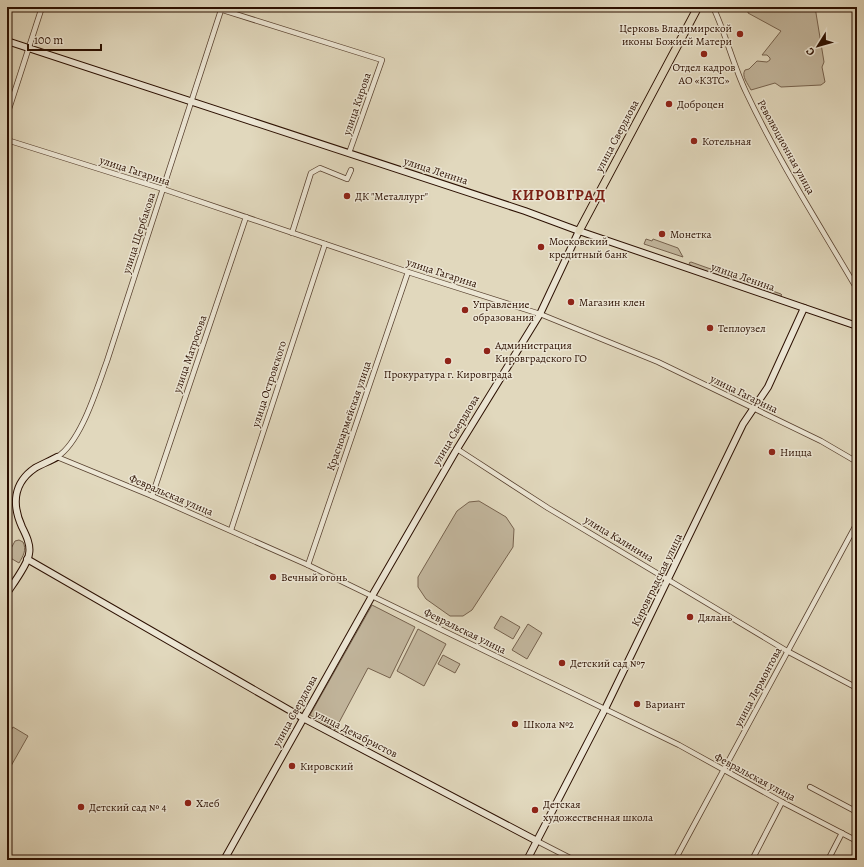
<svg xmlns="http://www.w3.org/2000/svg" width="864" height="867" font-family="Alegreya,serif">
  <rect width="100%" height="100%" fill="#e1d8bd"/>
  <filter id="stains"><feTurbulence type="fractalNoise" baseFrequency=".005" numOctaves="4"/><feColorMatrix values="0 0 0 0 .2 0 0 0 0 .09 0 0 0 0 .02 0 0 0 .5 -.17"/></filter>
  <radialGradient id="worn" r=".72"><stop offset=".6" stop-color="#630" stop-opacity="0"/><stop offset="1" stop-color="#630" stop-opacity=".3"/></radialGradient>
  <!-- green -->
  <g fill="#c2b69d" stroke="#76624e">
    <path d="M748,7H815L824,62L822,67L825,82L821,85L781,87L775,83L751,90C748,84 741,76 745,70L749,69L757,61L767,62L770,60V58L767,55H762L781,31L748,13Z"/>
    <polygon points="646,239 652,241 653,239 678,248 683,257 644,244"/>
    <polygon points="691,262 781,294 782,295 779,297 735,281 734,279 722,274 720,276 691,266 689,263"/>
    <polygon points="479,501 506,517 514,529 513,547 472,610 463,616 450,616 426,599 418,587 418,577 457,511 469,502"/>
    <path d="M19,540L23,542C27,550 23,556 19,563L7,556L15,541Z"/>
    <polygon points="372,605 415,627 390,678 368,668 335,730 310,715"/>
    <polygon points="501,616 520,627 513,639 494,628"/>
    <polygon points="528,624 542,633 527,659 512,650"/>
    <polygon points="418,629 446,644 424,686 397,671"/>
    <polygon points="443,655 460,664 455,673 438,664"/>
    <polygon points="13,727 28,736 11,766 7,763 7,737"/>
  </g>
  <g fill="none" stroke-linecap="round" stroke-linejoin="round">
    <!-- street casing -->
    <g stroke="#58412f" stroke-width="6">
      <g id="street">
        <polyline points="213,7 382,60 349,153"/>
        <path d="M713,7C726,34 733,65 746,92C778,160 819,224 857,289"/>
        <polyline points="7,115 42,7"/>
        <polyline points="7,140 163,189 408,272 540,314 658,362 821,441 857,462"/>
        <polyline points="292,233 311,173 320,168 347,179 351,170"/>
        <polyline points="457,449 548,508 787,651 857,688"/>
        <polyline points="57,457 152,496 308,565 679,745 782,802 857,841"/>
        <path d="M57,457C81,442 97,388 107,361L222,7"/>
        <polyline points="152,496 246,217"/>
        <polyline points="231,530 325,244"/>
        <polyline points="308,565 408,272"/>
        <polyline points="810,787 857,812"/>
        <polyline points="537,841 574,860"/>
        <polyline points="675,860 857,523"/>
        <polyline points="752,860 782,802"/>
        <polyline points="828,860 842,833"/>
      </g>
    </g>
    <!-- secondary casing -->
    <g stroke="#2b0f00" stroke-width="8">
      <g id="secondary">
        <polyline points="7,41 525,211 579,231 857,326"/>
        <polyline points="27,559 303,718 537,841"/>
        <path d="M7,593C13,584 28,564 29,554C31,545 26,535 22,527C12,505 13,483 35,468C42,464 50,461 57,457"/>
        <polyline points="224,860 372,596 457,449 540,314 579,231"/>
        <polyline points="527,860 605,709 743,424 768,387 804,308"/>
      </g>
    </g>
    <!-- primary casing -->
    <g stroke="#2b0f00" stroke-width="9">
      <polyline id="primary" points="579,231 698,7"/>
    </g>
    <!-- street -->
    <use href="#street" stroke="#ece6d4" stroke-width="4.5"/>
    <!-- secondary -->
    <use href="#secondary" stroke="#ece6d4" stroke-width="6"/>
    <!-- primary -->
    <use href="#primary" stroke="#e1d8bd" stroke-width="7"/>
  </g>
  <!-- markers -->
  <g fill="#8f2418" stroke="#ece6d4" stroke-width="1.5">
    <circle cx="740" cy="34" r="4"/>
    <circle cx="704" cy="54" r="4"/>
    <circle cx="669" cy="104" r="4"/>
    <circle cx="694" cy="141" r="4"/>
    <circle cx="347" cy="196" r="4"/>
    <circle cx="662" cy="234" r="4"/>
    <circle cx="541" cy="247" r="4"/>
    <circle cx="571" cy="302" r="4"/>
    <circle cx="465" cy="310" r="4"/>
    <circle cx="710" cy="328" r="4"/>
    <circle cx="487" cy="351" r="4"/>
    <circle cx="448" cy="361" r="4"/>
    <circle cx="772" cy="452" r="4"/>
    <circle cx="273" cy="577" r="4"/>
    <circle cx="690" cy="617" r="4"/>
    <circle cx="562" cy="663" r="4"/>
    <circle cx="637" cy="704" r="4"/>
    <circle cx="515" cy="724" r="4"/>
    <circle cx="292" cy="766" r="4"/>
    <circle cx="188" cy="803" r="4"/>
    <circle cx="81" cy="807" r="4"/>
    <circle cx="535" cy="810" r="4"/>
  </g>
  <g text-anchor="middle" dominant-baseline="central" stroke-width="3" stroke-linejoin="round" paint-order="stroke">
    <!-- poi labels -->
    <g font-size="11" fill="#2b0f00" stroke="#ece6d4" text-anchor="start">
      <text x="732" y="28" text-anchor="end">Церковь Владимирской<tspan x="732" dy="13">иконы Божией Матери</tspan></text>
      <text x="704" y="67" text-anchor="middle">Отдел кадров<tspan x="704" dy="13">АО «КЗТС»</tspan></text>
      <text x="677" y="104">Доброцен</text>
      <text x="702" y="141">Котельная</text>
      <text x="355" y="196">ДК "Металлург"</text>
      <text x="670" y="234">Монетка</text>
      <text x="549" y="241">Московский<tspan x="549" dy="13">кредитный банк</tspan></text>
      <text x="579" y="302">Магазин клен</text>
      <text x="473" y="304">Управление<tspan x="473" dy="13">образования</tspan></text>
      <text x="718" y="328">Теплоузел</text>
      <text x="495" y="345">Администрация<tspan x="495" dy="13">Кировградского ГО</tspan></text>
      <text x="448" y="374" text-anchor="middle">Прокуратура г. Кировграда</text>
      <text x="780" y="452">Ницца</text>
      <text x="281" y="577">Вечный огонь</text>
      <text x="698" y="617">Дялань</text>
      <text x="570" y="663">Детский сад №7</text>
      <text x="645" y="704">Вариант</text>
      <text x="523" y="724">Школа №2</text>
      <text x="300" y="766">Кировский</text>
      <text x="196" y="803">Хлеб</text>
      <text x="543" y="804">Детская<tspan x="543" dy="13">художественная школа</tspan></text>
      <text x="89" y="807">Детский сад № 4</text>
    </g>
    <!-- street labels -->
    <g font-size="11" fill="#2b0f00" stroke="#ece6d4">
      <text transform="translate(357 104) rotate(-71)">улица Кирова</text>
      <text transform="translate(617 136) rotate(-62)">улица Свердлова</text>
      <text transform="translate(786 147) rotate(61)">Революционная улица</text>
      <text transform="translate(135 171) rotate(18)">улица Гагарина</text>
      <text transform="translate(436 171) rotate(18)">улица Ленина</text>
      <text transform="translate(139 233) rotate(-72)">улица Щербакова</text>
      <text transform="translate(442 273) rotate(18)">улица Гагарина</text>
      <text transform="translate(743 277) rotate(19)">улица Ленина</text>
      <text transform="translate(190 354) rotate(-71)">улица Матросова</text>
      <text transform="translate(269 384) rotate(-72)">улица Островского</text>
      <text transform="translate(744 394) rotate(26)">улица Гагарина</text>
      <text transform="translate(349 416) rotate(-71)">Красноармейская улица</text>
      <text transform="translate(456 430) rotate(-59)">улица Свердлова</text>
      <text transform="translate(171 495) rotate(23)">Февральская улица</text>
      <text transform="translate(619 539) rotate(31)">улица Калинина</text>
      <text transform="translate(657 580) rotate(-64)">Кировградская улица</text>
      <text transform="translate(465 631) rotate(26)">Февральская улица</text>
      <text transform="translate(758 687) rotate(-62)">улица Лермонтова</text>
      <text transform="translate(295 711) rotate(-61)">улица Свердлова</text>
      <text transform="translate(356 734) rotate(27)">улица Декабристов</text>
      <text transform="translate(755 777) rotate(28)">Февральская улица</text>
    </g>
    <!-- district labels -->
    <g font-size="15" font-weight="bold" letter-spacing="1" fill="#7a1f14" stroke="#ece6d4">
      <text x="559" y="195">КИРОВГРАД</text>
    </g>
  </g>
  <!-- margin -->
  <rect width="864" height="867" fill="none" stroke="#e1d8bd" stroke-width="24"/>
  <rect x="8" y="8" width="848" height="851" fill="none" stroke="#2b0f00" stroke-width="2"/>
  <rect x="12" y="12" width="840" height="843" fill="none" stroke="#2b0f00"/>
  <!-- north arrow -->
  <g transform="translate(818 46) rotate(233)" stroke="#ece6d4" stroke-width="3" paint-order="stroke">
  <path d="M0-3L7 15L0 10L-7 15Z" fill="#2b0f00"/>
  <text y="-6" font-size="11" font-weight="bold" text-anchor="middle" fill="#2b0f00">С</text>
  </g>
  <!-- scale -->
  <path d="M28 44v6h73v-6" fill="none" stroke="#2b0f00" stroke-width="2"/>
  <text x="34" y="44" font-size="12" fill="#2b0f00" stroke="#ece6d4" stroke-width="3" paint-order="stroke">100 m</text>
  <rect width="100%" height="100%" filter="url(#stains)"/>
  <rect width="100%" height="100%" fill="url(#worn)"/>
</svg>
